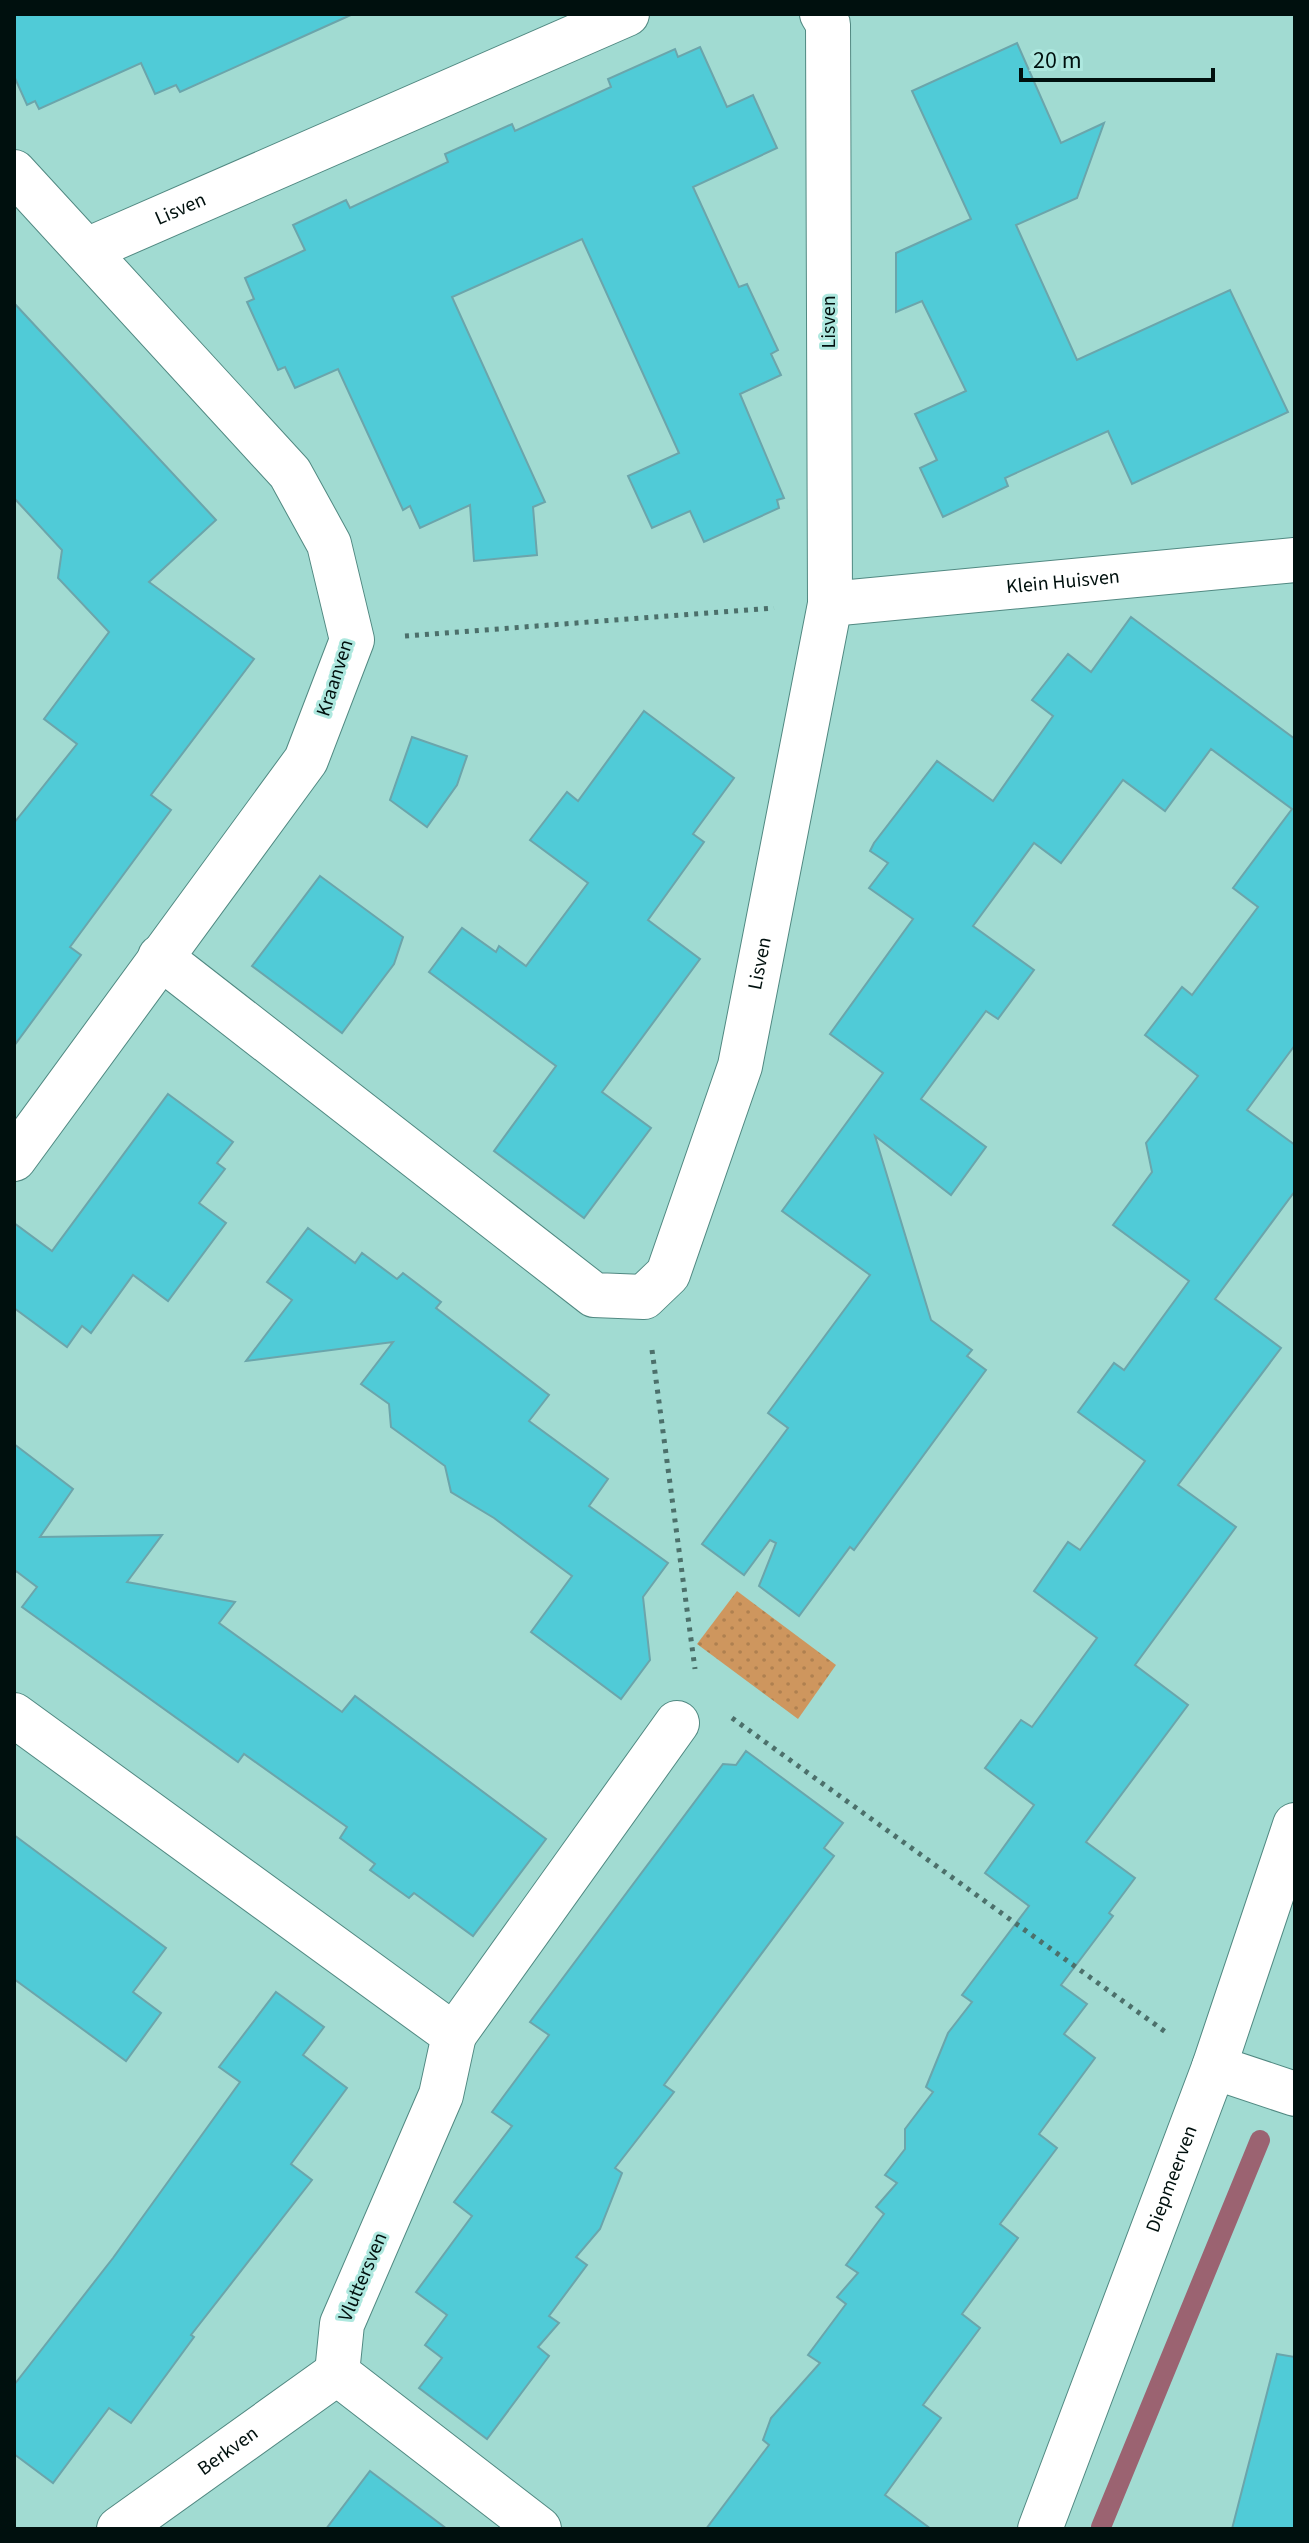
<svg xmlns="http://www.w3.org/2000/svg" width="1309" height="2543" font-family="'Source Sans 3',sans-serif">
  <defs>
    <pattern id="park-dots" width="8" height="8" patternUnits="userSpaceOnUse" patternTransform="scale(2)"><rect width="8" height="8" fill="#ce965e"/><path d="M2 2h.1M6 6h.1" fill="none" stroke="#af8050" stroke-width="1.8" stroke-linecap="round"/></pattern>
  </defs>
  <rect width="100%" height="100%" fill="#a1dbd2"/>
  <!-- park -->
  <polygon fill="url(#park-dots)" points="737,1591 836,1665 798,1719 697,1644"/>
  <g fill="none" stroke-linecap="round" stroke-linejoin="round">
    <!-- stream -->
    <polyline stroke="#9b6371" stroke-width="20" points="1101,2527 1260,2140"/>
  </g>
  <!-- building -->
  <g fill="#50cbd7" stroke="#6ba5ab" stroke-width="2">
    <polygon points="14,14 353,14 180,92 176,85 155,94 141,63 39,109 35,101 27,105 14,76"/>
    <polygon points="1017,43 1061,143 1104,123 1077,198 1016,225 1077,360 1230,290 1288,412 1132,484 1108,431 1005,478 1008,486 943,517 920,468 937,460 915,414 966,391 922,301 896,312 896,253 971,219 912,91"/>
    <polygon points="700,47 727,107 753,95 777,148 693,187 739,287 747,284 778,350 771,354 781,375 740,394 784,498 777,500 779,508 704,542 690,511 652,528 628,476 679,453 582,239 452,297 545,502 533,507 537,555 474,561 470,505 420,528 410,506 403,510 338,369 295,388 285,367 278,370 247,302 254,299 245,278 305,250 293,225 346,200 350,208 448,162 445,154 512,124 515,131 611,87 608,79 675,49 678,57"/>
    <polygon points="14,303 216,520 149,582 254,659 151,795 171,810 70,947 81,955 14,1046 14,823 77,744 44,719 109,632 58,578 62,550 14,498"/>
    <polygon points="1131,617 1295,739 1295,1045 1247,1110 1295,1145 1295,1191 1215,1299 1281,1348 1178,1485 1236,1527 1135,1665 1188,1705 1086,1842 1135,1878 1109,1913 1113,1916 1061,1985 1087,2004 1064,2034 1095,2058 1039,2134 1057,2148 1000,2224 1018,2238 962,2314 980,2328 923,2405 941,2418 885,2495 931,2529 706,2529 769,2445 763,2440 771,2418 820,2363 808,2355 846,2304 837,2297 858,2273 846,2265 884,2214 876,2207 897,2183 885,2175 905,2149 905,2129 933,2092 926,2087 948,2033 972,2002 962,1995 1029,1906 985,1873 1034,1805 985,1768 1021,1720 1032,1727 1097,1638 1034,1591 1068,1542 1080,1550 1145,1461 1078,1412 1114,1363 1124,1370 1189,1281 1113,1225 1152,1172 1146,1143 1198,1076 1145,1035 1182,987 1192,995 1258,907 1233,888 1292,809 1211,749 1165,811 1123,780 1061,863 1034,843 973,926 1034,970 998,1019 986,1011 921,1099 986,1147 951,1195 875,1136 931,1320 972,1350 967,1356 986,1370 854,1550 850,1547 799,1616 759,1586 776,1543 770,1540 744,1575 702,1544 788,1428 768,1413 870,1275 782,1211 883,1073 830,1034 913,919 869,888 888,863 870,851 874,843 937,761 993,801 1053,716 1032,700 1068,654 1091,672"/>
    <polygon points="644,711 734,778 693,834 704,842 648,920 700,959 602,1092 651,1128 584,1218 494,1151 556,1066 429,972 462,928 496,952 499,946 526,966 588,883 530,840 567,792 578,801"/>
    <polygon points="412,737 467,756 457,785 427,827 390,800"/>
    <polygon points="320,876 403,937 394,964 342,1033 252,966"/>
    <polygon points="168,1094 233,1142 217,1163 225,1169 199,1203 226,1223 168,1301 133,1275 91,1333 82,1326 67,1347 14,1308 14,1223 52,1251"/>
    <polygon points="308,1228 355,1263 362,1253 397,1279 403,1273 441,1302 436,1308 549,1395 529,1421 608,1479 589,1506 668,1563 643,1597 650,1660 621,1699 531,1632 572,1576 494,1518 451,1492 445,1466 391,1427 389,1404 361,1384 393,1342 246,1361 292,1300 267,1282"/>
    <polygon points="14,1444 73,1489 40,1537 162,1535 127,1582 235,1602 219,1623 342,1712 355,1696 546,1839 473,1936 414,1893 409,1898 370,1870 375,1864 340,1838 347,1827 244,1754 238,1762 22,1607 37,1587 16,1571 14,1575"/>
    <polygon points="746,1751 843,1823 824,1848 834,1856 664,2085 674,2092 615,2168 622,2173 600,2229 576,2257 587,2265 549,2316 559,2323 538,2347 549,2356 487,2439 419,2388 442,2358 425,2345 447,2315 416,2292 472,2216 454,2202 512,2126 492,2112 549,2035 530,2022 723,1764 736,1765"/>
    <polygon points="14,1835 166,1948 133,1992 161,2013 126,2061 14,1979"/>
    <polygon points="276,1992 324,2027 303,2055 347,2088 291,2164 312,2180 191,2335 194,2337 131,2423 109,2408 53,2483 14,2454 14,2385 113,2258 240,2082 219,2067"/>
    <polygon points="1277,2354 1295,2357 1295,2529 1232,2529"/>
    <polygon points="370,2471 447,2529 326,2529"/>
  </g>
  <g fill="none" stroke-linecap="round" stroke-linejoin="round">
    <!-- minor casing -->
    <g stroke="#518982" stroke-width="46">
      <g id="minor">
        <polyline points="14,172 290,473 329,544 352,640 306,760 14,1159"/>
        <path id="s1" d="M87,250L627,14"/>
        <path id="s2" d="M830,604L1295,560"/>
        <path id="s3" d="M160,957L594,1295L644,1297L668,1274L740,1066L830,604L828,24L822,14"/>
        <polyline points="14,1715 454,2035 441,2095 342,2324 337,2373 539,2529"/>
        <polyline points="454,2035 677,1723"/>
        <polyline points="1214,2067 1295,2094"/>
        <path id="s4" d="M119,2529L337,2373"/>
      </g>
    </g>
    <!-- tertiary casing -->
    <g stroke="#518982" stroke-width="46">
      <g id="tertiary">
        <path id="s5" d="M1040,2529L1214,2067L1295,1825"/>
      </g>
    </g>
    <!-- path -->
    <g stroke="#4c706b" stroke-width="5" stroke-dasharray="4 6" stroke-linecap="butt">
      <polyline points="405,636 774,608"/>
      <polyline points="652,1350 695,1669"/>
      <polyline points="732,1718 1167,2033"/>
    </g>
    <!-- minor -->
    <use href="#minor" stroke="#fff" stroke-width="44"/>
    <!-- tertiary -->
    <use href="#tertiary" stroke="#fff" stroke-width="44"/>
  </g>
  <g text-anchor="middle" dominant-baseline="central" stroke-width="6" stroke-linejoin="round" paint-order="stroke">
    <!-- street labels -->
    <g font-size="20" fill="#00100e" stroke="#aee8df">
      <text stroke="none"><textPath href="#s1" startOffset="102">Lisven</textPath></text>
      <text transform="translate(829 322) rotate(-90)">Lisven</text>
      <text stroke="none"><textPath href="#s2" startOffset="234">Klein Huisven</textPath></text>
      <text transform="translate(335 678) rotate(-72)">Kraanven</text>
      <text stroke="none"><textPath href="#s3" startOffset="958">Lisven</textPath></text>
      <text stroke="none"><textPath href="#s5" startOffset="374">Diepmeerven</textPath></text>
      <text transform="translate(363 2277) rotate(-67)">Vluttersven</text>
      <text stroke="none"><textPath href="#s4" startOffset="134">Berkven</textPath></text>
    </g>
  </g>
  <!-- border -->
  <rect width="1309" height="2543" fill="none" stroke="#00100e" stroke-width="32"/>
  <!-- scale -->
  <path d="M1021 68v12h192v-12" fill="none" stroke="#00100e" stroke-width="4"/>
  <text x="1033" y="68" font-size="24" fill="#00100e" stroke="#aee8df" stroke-width="6" paint-order="stroke">20 m</text>
</svg>
